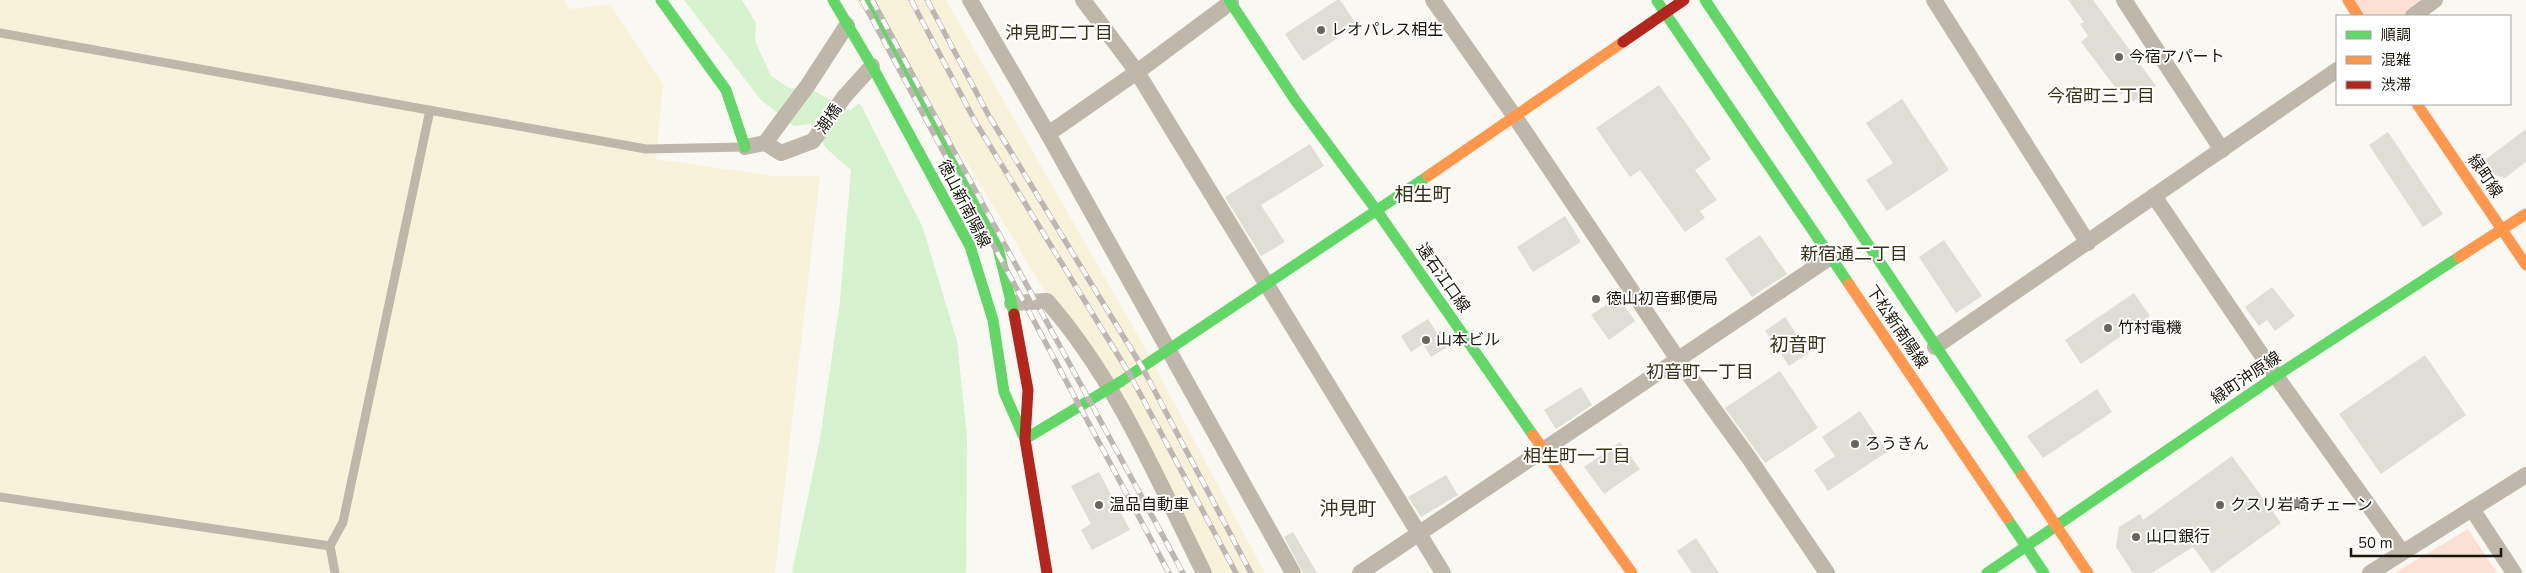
<svg xmlns="http://www.w3.org/2000/svg" width="2526" height="573" font-family="'Nunito Sans','Noto Sans JP',sans-serif">
  <rect width="100%" height="100%" fill="#faf8f2"/>
  <!-- built -->
  <g fill="#f9f2db">
    <polygon points="0,0 564,0 570,9 610,4 663,84 656,159 774,176 820,176 775,573 0,573"/>
    <polygon points="856,0 946,0 1144,346 1265,573 1207,573 1120,416 967,163"/>
  </g>
  <!-- green -->
  <g fill="#fbe1d4">
    <polygon points="2351,0 2421,0 2404,16 2361,16"/>
    <polygon points="2468,529 2497,573 2395,573"/>
  </g>
  <!-- water -->
  <polygon fill="#d6f2ce" points="684,0 742,0 756,23 755,41 771,76 789,88 812,90 850,110 860,103 923,228 957,341 967,437 966,573 792,573 820,439 840,301 851,170 827,149 811,124 794,126 761,100"/>
  <!-- building -->
  <g fill="#deded5">
    <polygon points="1337,0 1340,0 1357,25 1303,61 1285,34"/>
    <polygon points="2068,0 2093,0 2156,86 2133,102 2125,91 2121,95 2081,42 2088,36 2080,24 2084,22"/>
    <polygon points="1659,85 1711,159 1695,170 1717,200 1700,211 1705,218 1685,232 1640,170 1630,177 1596,128"/>
    <polygon points="1902,99 1949,170 1887,211 1866,180 1893,163 1866,123"/>
    <polygon points="2526,129 2526,162 2505,178 2489,173 2482,162"/>
    <polygon points="2388,132 2443,214 2423,227 2369,145"/>
    <polygon points="1310,144 1324,166 1261,205 1285,242 1261,256 1225,197"/>
    <polygon points="1565,216 1581,242 1533,272 1517,247"/>
    <polygon points="1760,235 1787,274 1752,297 1725,259"/>
    <polygon points="1944,240 1982,296 1956,313 1919,257"/>
    <polygon points="2272,287 2295,316 2275,331 2267,320 2259,326 2245,307"/>
    <polygon points="2134,293 2150,316 2081,364 2065,340"/>
    <polygon points="1618,297 1635,321 1609,340 1591,315"/>
    <polygon points="1785,317 1809,353 1789,366 1765,331"/>
    <polygon points="1428,319 1437,333 1442,330 1451,345 1431,357 1423,344 1411,352 1401,336"/>
    <polygon points="2425,355 2466,415 2381,474 2339,414"/>
    <polygon points="1780,371 1818,428 1765,463 1725,408"/>
    <polygon points="1581,387 1592,405 1556,429 1544,410"/>
    <polygon points="2097,389 2112,412 2043,458 2027,436"/>
    <polygon points="1860,411 1887,452 1828,491 1814,470 1835,456 1822,437"/>
    <polygon points="1620,442 1640,469 1604,494 1584,467"/>
    <polygon points="2232,456 2281,523 2212,573 2193,547 2152,573 2133,573 2116,547 2119,527 2140,514 2143,520"/>
    <polygon points="1099,472 1130,530 1092,550 1081,530 1091,524 1071,486"/>
    <polygon points="1446,475 1458,495 1421,517 1408,497"/>
    <polygon points="1293,532 1317,573 1303,573 1284,537"/>
    <polygon points="1696,538 1719,573 1692,573 1677,551"/>
  </g>
  <g fill="none" stroke-linecap="round" stroke-linejoin="round">
    <!-- lane -->
    <g stroke="#c0b7ab" stroke-width="9">
      <polyline points="0,33 646,149 744,147"/>
      <polyline points="0,497 330,546"/>
      <polyline points="335,573 330,546 343,522 430,110"/>
    </g>
    <!-- street -->
    <g stroke="#c0b7ab" stroke-width="16">
      <polyline points="970,0 1048,134 1293,573"/>
      <polyline points="1083,0 1137,72 1443,573"/>
      <polyline points="1433,0 1515,117 1679,361 1749,458 1827,573"/>
      <polyline points="1934,0 2088,243"/>
      <polyline points="2124,0 2222,150"/>
      <polyline points="2413,16 2435,0"/>
      <polyline points="1048,134 1137,72 1231,2"/>
      <polyline points="765,143 781,153 813,141 844,97 872,66"/>
      <polyline points="745,147 765,143 808,85 847,25"/>
      <polyline points="2154,196 2276,376 2402,552"/>
      <path d="M1012,303L1047,301C1117,381 1157,479 1204,573"/>
      <polyline points="1935,347 2337,70"/>
      <polyline points="2472,509 2514,573"/>
      <polyline points="1360,573 1829,258"/>
      <polyline points="2370,573 2526,475"/>
    </g>
    <!-- fast -->
    <g stroke="#63d668" stroke-width="11">
      <polyline points="661,0 726,90 745,147"/>
      <polyline points="833,0 872,66 970,246 993,320 1004,392 1023,435"/>
      <polyline points="869,0 989,223 998,248 1014,314"/>
      <polyline points="1229,0 1295,100 1377,211 1533,435"/>
      <polyline points="1705,0 2022,475"/>
      <polyline points="1657,1 1849,284"/>
      <polyline points="1025,439 1120,382 1428,176"/>
      <polyline points="2007,518 2044,573"/>
      <polyline points="1987,573 2276,376 2459,257"/>
    </g>
    <!-- slow -->
    <g stroke="#ff974d" stroke-width="11">
      <polyline points="2348,0 2358,16"/>
      <polyline points="2417,104 2526,265"/>
      <polyline points="1428,176 1623,42"/>
      <polyline points="2459,257 2526,214"/>
      <polyline points="1849,284 2007,518"/>
      <polyline points="1533,435 1632,573"/>
      <polyline points="2022,475 2088,573"/>
    </g>
    <!-- jam -->
    <g stroke="#b3261e" stroke-width="11">
      <polyline points="1623,42 1684,0"/>
      <polyline points="1014,314 1028,390 1025,439 1047,573"/>
    </g>
    <!-- rail casing -->
    <g stroke="#beb7b1" stroke-width="5.5">
      <g id="rail">
        <polyline points="862,0 1169,573"/>
        <polyline points="872,0 1183,573"/>
        <polyline points="911,0 976,123 1130,375 1236,573"/>
        <polyline points="927,0 989,116 1142,367 1251,573"/>
      </g>
    </g>
    <!-- rail -->
    <use href="#rail" stroke="#fff" stroke-width="4" stroke-dasharray="11" stroke-linecap="butt"/>
  </g>
  <!-- markers -->
  <g fill="#68665c" stroke="#fff" stroke-width="2">
    <circle cx="1321" cy="30" r="5"/>
    <circle cx="2119" cy="57" r="5"/>
    <circle cx="1596" cy="299" r="5"/>
    <circle cx="2108" cy="328" r="5"/>
    <circle cx="1426" cy="340" r="5"/>
    <circle cx="1855" cy="444" r="5"/>
    <circle cx="1099" cy="505" r="5"/>
    <circle cx="2220" cy="505" r="5"/>
    <circle cx="2136" cy="537" r="5"/>
  </g>
  <g text-anchor="middle" dominant-baseline="central" stroke-width="4" stroke-linejoin="round" paint-order="stroke">
    <!-- poi labels -->
    <g font-size="16" fill="#1a170c" stroke="#fff" text-anchor="start">
      <text x="1331" y="30">レオパレス相生</text>
      <text x="2129" y="57">今宿アパート</text>
      <text x="1606" y="299">徳山初音郵便局</text>
      <text x="2118" y="328">竹村電機</text>
      <text x="1436" y="340">山本ビル</text>
      <text x="1865" y="444">ろうきん</text>
      <text x="1109" y="505">温品自動車</text>
      <text x="2230" y="505">クスリ岩崎チェーン</text>
      <text x="2146" y="537">山口銀行</text>
    </g>
    <!-- street labels -->
    <g font-size="16" fill="#1a170c" stroke="#fff">
      <text transform="translate(829 119) rotate(-55)">潮橋</text>
      <text transform="translate(2485 176) rotate(56)">緑町線</text>
      <text transform="translate(964 204) rotate(63)">徳山新南陽線</text>
      <text transform="translate(1443 278) rotate(55)">遠石江口線</text>
      <text transform="translate(1897 327) rotate(56)">下松新南陽線</text>
      <text transform="translate(2246 378) rotate(-34)">緑町沖原線</text>
    </g>
    <!-- neighbourhood labels -->
    <g font-size="18" fill="#383118" stroke="#fff">
      <text x="1059" y="33">沖見町二丁目</text>
      <text x="2101" y="96">今宿町三丁目</text>
      <text x="1854" y="254">新宿通二丁目</text>
      <text x="1700" y="372">初音町一丁目</text>
      <text x="1577" y="456">相生町一丁目</text>
    </g>
    <!-- quarter labels -->
    <g font-size="19" fill="#383118" stroke="#fff">
      <text x="1423" y="195">相生町</text>
      <text x="1798" y="345">初音町</text>
      <text x="1348" y="509">沖見町</text>
    </g>
  </g>
  <!-- legend -->
  <rect x="2336" y="15" width="175" height="90" fill="#ffffff" stroke="#a3a29e"/>
  <rect x="2346" y="31" width="25" height="8" fill="#63d668" stroke="#a3a29e"/>
  <text x="2381" y="40" font-size="15" fill="#1a170c">順調</text>
  <rect x="2346" y="56" width="25" height="8" fill="#ff974d" stroke="#a3a29e"/>
  <text x="2381" y="65" font-size="15" fill="#1a170c">混雑</text>
  <rect x="2346" y="81" width="25" height="8" fill="#b3261e" stroke="#a3a29e"/>
  <text x="2381" y="90" font-size="15" fill="#1a170c">渋滞</text>
  <!-- scale -->
  <path d="M2351 548v8h150v-8" fill="none" stroke="#1a170c" stroke-width="2.5"/>
  <text x="2358" y="548" font-size="15" fill="#1a170c" stroke="#ffffff" stroke-width="4" paint-order="stroke">50 m</text>
</svg>
